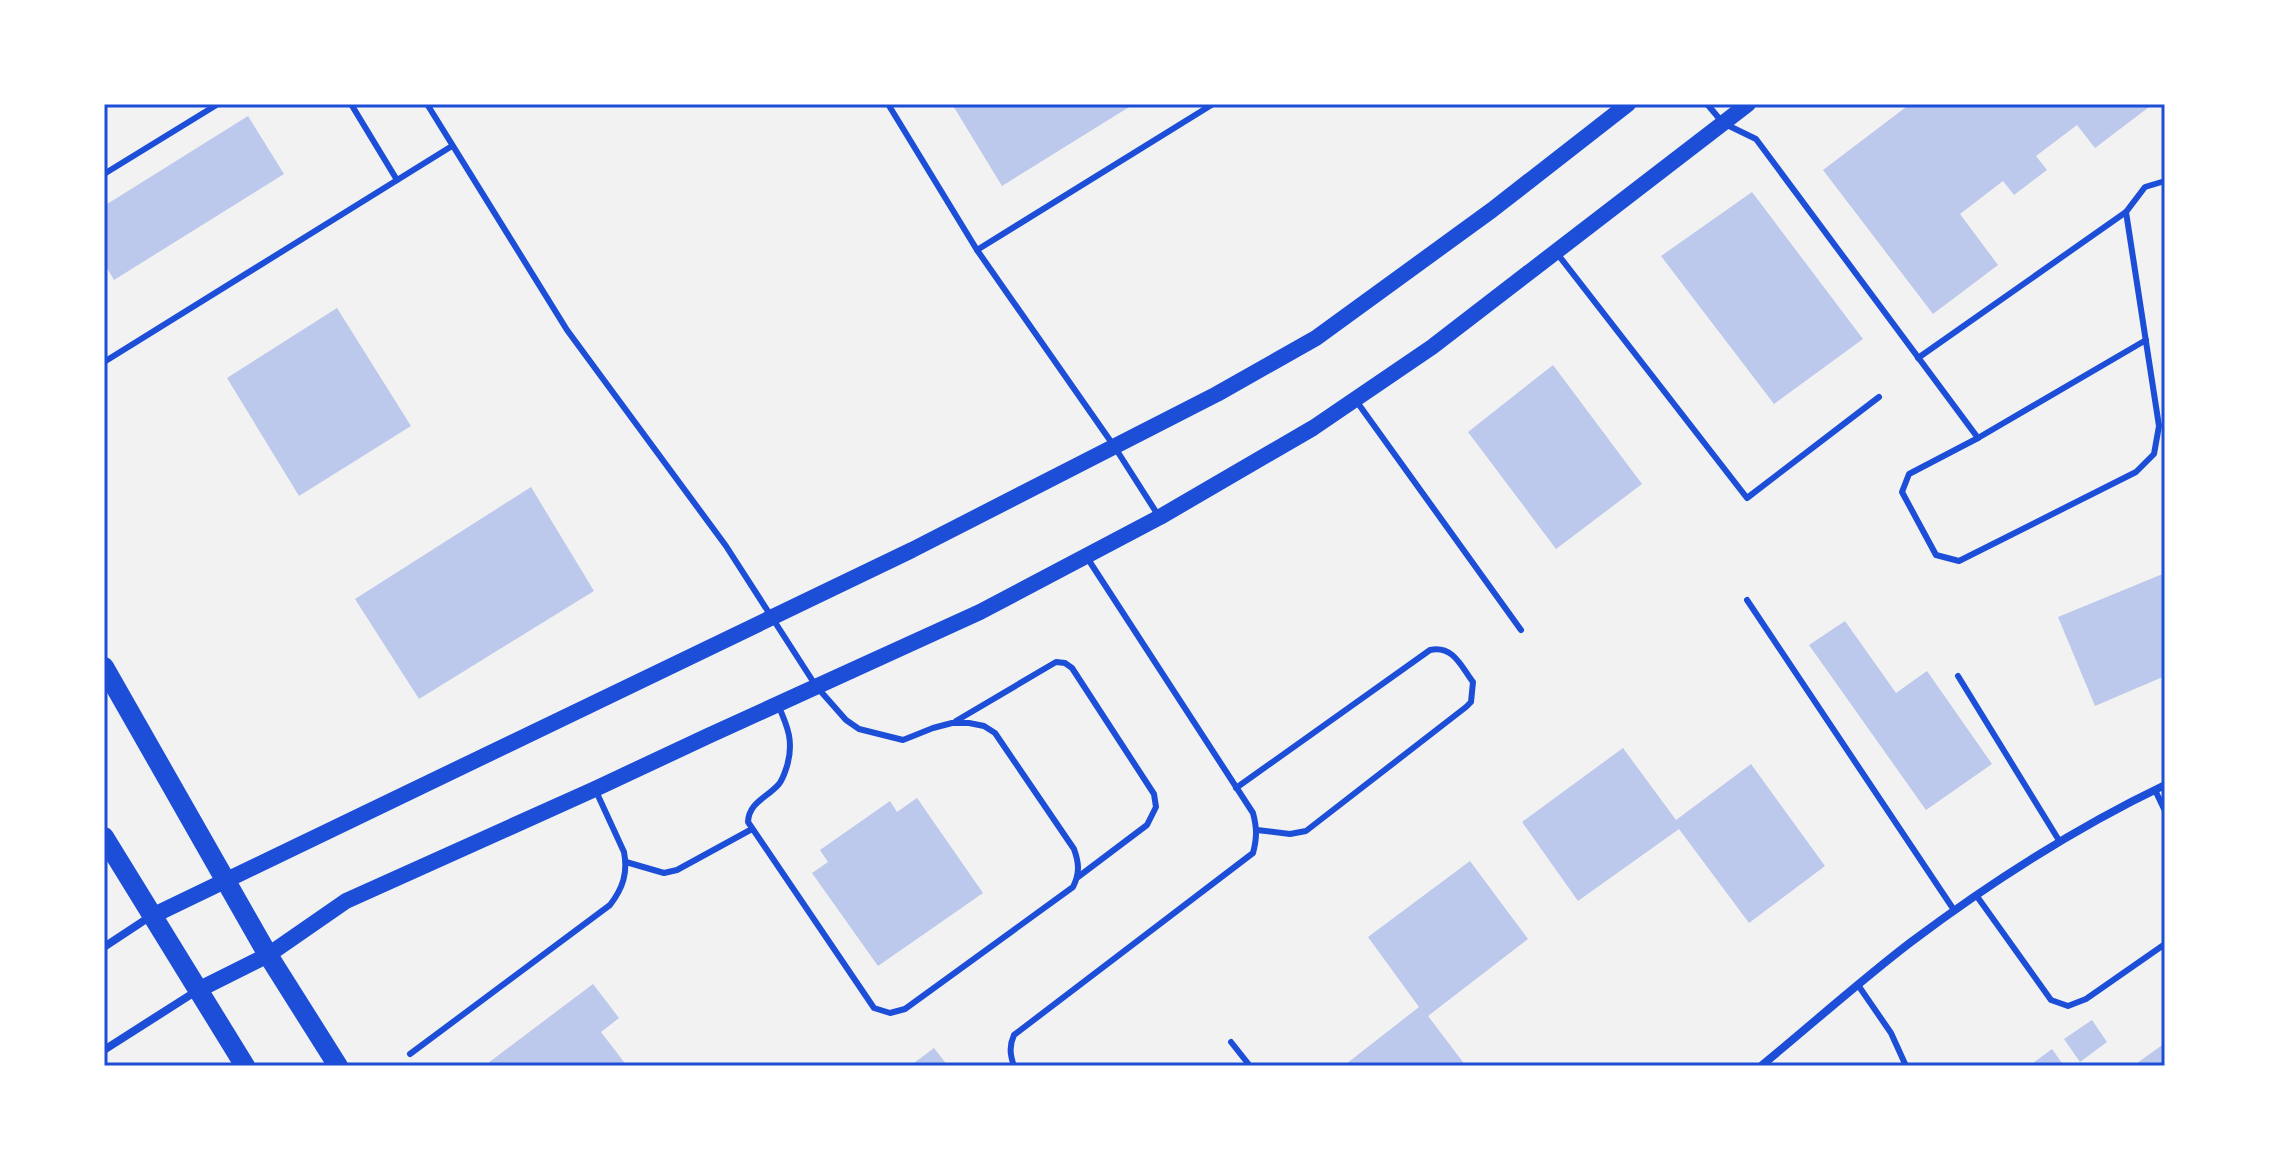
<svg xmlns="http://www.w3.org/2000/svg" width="2269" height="1170" font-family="'Roboto Condensed',sans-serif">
  <rect width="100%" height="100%" fill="#f2f2f2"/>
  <!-- building -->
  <g fill="#bdc9ec">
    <polygon points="952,104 1134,104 1002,186"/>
    <polygon points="1910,104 2153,104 2095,148 2077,125 2036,156 2047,170 2014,195 2003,181 1960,214 1998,265 1933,314 1823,170"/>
    <polygon points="248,116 284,174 114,280 104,263 104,206"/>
    <polygon points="1752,192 1863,339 1774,404 1661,256"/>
    <polygon points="337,308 411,426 299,496 227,378"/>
    <polygon points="1553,365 1642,484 1556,549 1468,432"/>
    <polygon points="531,487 594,591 419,699 355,599"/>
    <polygon points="2165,573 2165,676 2095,706 2058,617"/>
    <polygon points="1845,621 1896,693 1927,671 1992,764 1926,810 1809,645"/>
    <polygon points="1623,748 1676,820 1751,764 1825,866 1749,923 1679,829 1578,901 1522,822"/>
    <polygon points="917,798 983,893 878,966 812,873 828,862 820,850 890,801 897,812"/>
    <polygon points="1470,861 1528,939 1428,1016 1466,1066 1347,1066 1346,1064 1419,1007 1368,937"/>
    <polygon points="593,984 619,1018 601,1032 627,1066 484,1066"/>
    <polygon points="2092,1020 2107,1042 2080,1062 2064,1039"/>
    <polygon points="2165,1043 2165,1066 2133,1066"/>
    <polygon points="934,1048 948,1066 910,1066"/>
    <polygon points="2052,1049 2064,1066 2029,1066"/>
  </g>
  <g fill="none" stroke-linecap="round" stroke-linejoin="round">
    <!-- service -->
    <g stroke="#1d4ed8" stroke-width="6">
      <polyline points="351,104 397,180"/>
      <path d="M427,104L567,330L726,546L816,686L846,720L859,729L903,740L933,728L952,723H969L984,726L995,733L1074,849C1079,863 1080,873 1073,887L905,1009L890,1013L874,1008L748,822C749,802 767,798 779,784C783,779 785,772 787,766C794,742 788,727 778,705"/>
      <polyline points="888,104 977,250 1114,446 1158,515"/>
      <polyline points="1707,104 1723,123 1756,139 1978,438 1909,474 1902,492 1936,555 1959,561 2136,472 2154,454 2159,426 2126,212 2145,187 2165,181"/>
      <polyline points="104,174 218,104"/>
      <polyline points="977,250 1213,104"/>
      <polyline points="1556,252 1747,498 1879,397"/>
      <polyline points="1918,358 2126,212"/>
      <polyline points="104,362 452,146"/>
      <polyline points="1357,402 1521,630"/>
      <polyline points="1978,438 2146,340"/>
      <polyline points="1747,600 1954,910"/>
      <polyline points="1958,676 2060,842"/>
      <polyline points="956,721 1056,662 1065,663 1072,668 1154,794 1156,807 1147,825 1078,877"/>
      <path d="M1236,788L1430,650C1453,645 1461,666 1473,682L1471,702L1466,707L1306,831L1290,834L1257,830"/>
      <polyline points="2155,790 2165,811"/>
      <polyline points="626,862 664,873 677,870 752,829"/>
      <polyline points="1976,895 2051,1000 2068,1006 2086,999 2165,944"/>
      <polyline points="1858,985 1891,1033 1906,1066"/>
      <polyline points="1231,1042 1250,1066"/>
      <path d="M410,1054L610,905C623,888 628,873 624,852L595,789"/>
      <path d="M1014,1066C1010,1055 1009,1046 1014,1035L1253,853C1257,838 1257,828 1253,813L1086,556"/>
    </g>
    <!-- minor -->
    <g stroke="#1d4ed8" stroke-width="8">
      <polyline points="104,947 151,916"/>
      <polyline points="104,1050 198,990"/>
      <path d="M1761,1066C1811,1025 1860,981 1911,942C1991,882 2075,828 2165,785"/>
    </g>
    <!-- secondary -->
    <g stroke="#1d4ed8" stroke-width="16">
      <polyline points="152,916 912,550 1217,394 1316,338 1492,210 1628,104"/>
      <polyline points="198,990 268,955 346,901 595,789 708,736 980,612 1160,517 1313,428 1432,347 1748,104"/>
    </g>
    <!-- primary -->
    <g stroke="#1d4ed8" stroke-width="20">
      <polyline points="104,667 268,955 338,1066"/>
      <polyline points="104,837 245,1066"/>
    </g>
  </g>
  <!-- border -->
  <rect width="2269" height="1170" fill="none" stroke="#ffffff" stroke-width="212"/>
  <rect x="106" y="106" width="2057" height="958" fill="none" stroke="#1d4ed8" stroke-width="3"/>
</svg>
